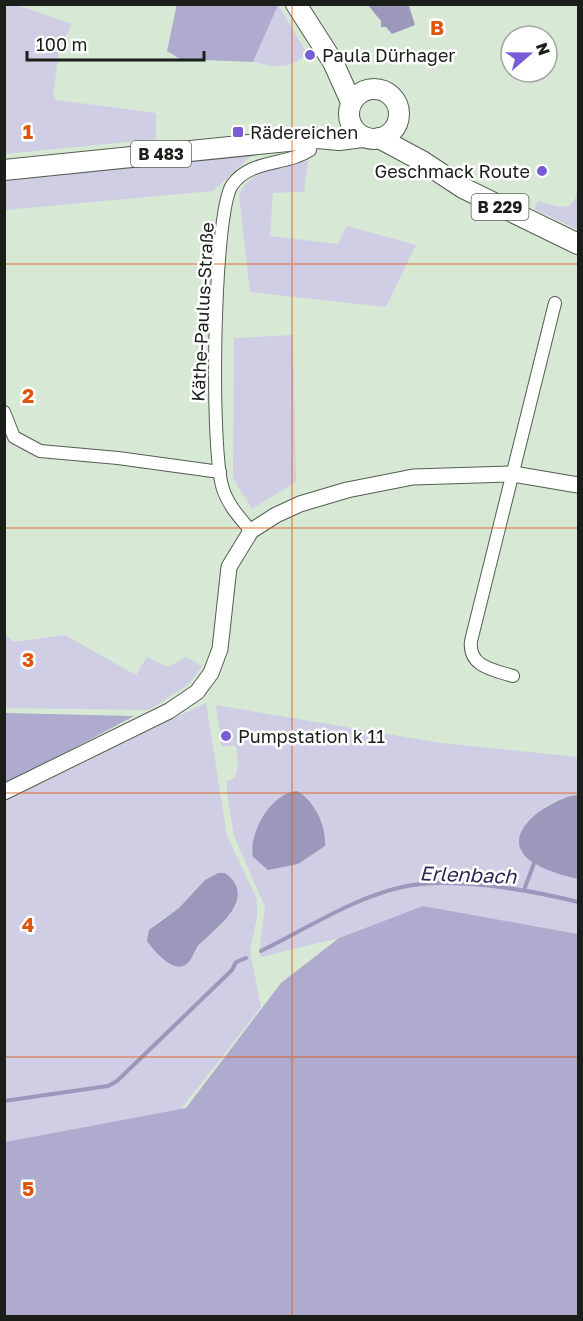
<svg xmlns="http://www.w3.org/2000/svg" width="583" height="1321" font-family="'Golos Text',sans-serif">
  <rect width="100%" height="100%" fill="#d7e8d5"/>
  <!-- green -->
  <g fill="#d0cee5" fill-rule="evenodd">
    <polygon points="5,4 17,5 72,24 59,51 53,94 56,100 156,113 156,139 5,154"/>
    <path d="M278,5L307,53C290,71 275,67 253,62Z"/>
    <polygon points="253,154 213,191 5,210 5,179"/>
    <path d="M308,161L304,192L273,193L270,236L338,244L347,226L416,245L386,307L250,292L239,195C251,168 283,166 308,161Z"/>
    <polygon points="578,188 578,230 534,209 538,201 559,207 569,206 575,199"/>
    <polygon points="293,335 296,482 252,509 233,478 234,338"/>
    <polygon points="5,635 14,642 65,635 136,675 147,657 168,667 186,657 202,666 189,684 149,710 5,708"/>
    <path d="M206,703L227,836L257,899V917L250,951L261,1007L181,1109L5,1142V799ZM218,873L221,926L201,942L191,960L158,922L179,908L205,880Z"/>
    <polygon points="216,705 441,743 578,757 578,795 557,800 544,807 551,870 578,879 578,934 423,906 339,938 261,957 260,944 265,907 234,836 227,794 227,781 235,778 238,765 236,746 222,746"/>
  </g>
  <!-- forest -->
  <g fill="#aeabcf">
    <polygon points="177,4 278,4 278,5 253,62 180,59 167,51"/>
    <polygon points="5,713 134,716 5,785"/>
    <polygon points="423,906 578,934 578,1316 5,1316 5,1142 186,1108 281,983 339,938"/>
  </g>
  <!-- water -->
  <g fill="#9c98bc">
    <polygon points="368,5 409,6 415,25 392,34 386,27 381,27 381,21"/>
    <path d="M297,791C315,801 326,826 325,846L298,864L268,870L253,857C248,833 271,793 297,791Z"/>
    <path d="M578,795V879C562,875 529,867 521,850C509,824 558,796 578,795Z"/>
    <path d="M218,873H225C256,896 223,923 204,940C197,945 195,952 191,959C178,980 155,952 147,941L149,930L179,908L205,880Z"/>
  </g>
  <g fill="none" stroke-linecap="round" stroke-linejoin="round">
    <!-- stream -->
    <g stroke="#9c98bc" stroke-width="4">
      <polyline points="524,890 536,858"/>
      <path d="M261,951C306,929 353,898 402,887C451,876 530,890 578,902"/>
      <polyline points="4,1101 108,1086 117,1081 232,970 236,962 246,958"/>
    </g>
    <!-- minor casing -->
    <g stroke="#515f4f" stroke-width="14">
      <g id="minor">
        <polyline points="4,412 14,437 40,451 118,458 220,472"/>
        <path d="M251,531C240,518 228,505 223,489C210,452 213,214 232,185C250,159 286,166 310,150L311,139"/>
        <path d="M513,676C494,670 468,667 471,641L555,303"/>
      </g>
    </g>
    <!-- tertiary casing -->
    <g stroke="#515f4f" stroke-width="17">
      <polyline id="tertiary" points="4,792 169,711 197,692 211,673 220,649 229,567 251,531 276,515 300,504 347,490 413,477 513,474 578,485"/>
    </g>
    <!-- primary casing -->
    <g stroke="#515f4f" stroke-width="22">
      <g id="primary">
        <polyline points="296,4 333,62 351,102"/>
        <circle cx="374" cy="114" r="25"/>
        <polyline points="379,138 422,161 463,188 578,244"/>
        <polyline points="4,170 318,138 339,140 363,137"/>
      </g>
    </g>
    <!-- minor -->
    <use href="#minor" stroke="#fff" stroke-width="12"/>
    <!-- tertiary -->
    <use href="#tertiary" stroke="#fff" stroke-width="15"/>
    <!-- primary -->
    <use href="#primary" stroke="#fff" stroke-width="20"/>
  </g>
  <!-- grid -->
  <path fill="none" stroke="#de560d" stroke-width="1.5" stroke-opacity="0.55" d="M292,4V1316M4,264H578M4,528H578M4,793H578M4,1057H578"/>
  <!-- markers -->
  <g fill="#775cd6" stroke="#fff" stroke-width="2">
    <circle cx="310" cy="55" r="6"/>
    <rect x="232" y="126" width="12" height="12" rx="3"/>
    <circle cx="542" cy="171" r="6"/>
    <circle cx="226" cy="736" r="6"/>
  </g>
  <g text-anchor="middle" dominant-baseline="central" stroke-width="5" stroke-linejoin="round" paint-order="stroke">
    <!-- shield labels -->
    <g fill="#fff" stroke="#5f635e" stroke-width="1.5">
      <rect x="131" y="141" width="60" height="26" rx="4.5"/>
      <rect x="471.5" y="194" width="57" height="26" rx="4.5"/>
    </g>
    <g font-size="16" font-weight="bold" fill="#1a2019">
      <text x="161" y="154">B 483</text>
      <text x="500" y="207">B 229</text>
    </g>
    <!-- poi labels -->
    <g font-size="18" fill="#1a2019" stroke="#fff" text-anchor="start">
      <text x="322" y="55">Paula Dürhager</text>
      <text x="250" y="132">Rädereichen</text>
      <text x="530" y="171" text-anchor="end">Geschmack Route</text>
      <text x="238" y="736">Pumpstation k 11</text>
    </g>
    <!-- street labels -->
    <g font-size="18" fill="#1a2019" stroke="#fff">
      <text transform="translate(202 312) rotate(-87)">Käthe-Paulus-Straße</text>
    </g>
    <!-- water labels -->
    <g font-size="20" font-style="italic" fill="#2f2655" stroke="#fff">
      <text transform="translate(468 874) rotate(2)">Erlenbach</text>
    </g>
  </g>
  <g font-size="20" text-anchor="middle" font-weight="bold" fill="#de560d" stroke="#fff" stroke-width="5" stroke-linejoin="round" paint-order="stroke">
    <text x="437" y="35">B</text>
    <text x="28" y="139">1</text>
    <text x="28" y="403">2</text>
    <text x="28" y="667">3</text>
    <text x="28" y="932">4</text>
    <text x="28" y="1196">5</text>
  </g>
  <!-- border -->
  <rect width="583" height="1321" fill="none" stroke="#1a2019" stroke-width="12"/>
  <!-- north arrow -->
  <g transform="translate(529 54) rotate(70)"><circle r="28" fill="#ffffff" stroke="#a3a6a3" stroke-width="1.5"/>
  <path d="M0-4.5L10 22L0 15L-10 22Z" fill="#775cd6"/>
  <text y="-9" font-size="16" font-weight="bold" text-anchor="middle" fill="#1a2019">N</text>
  </g>
  <!-- scale -->
  <path d="M27 51v9h177v-9" fill="none" stroke="#1a2019" stroke-width="3"/>
  <text x="36" y="51" font-size="18" fill="#1a2019" stroke="#ffffff" stroke-width="4.5" paint-order="stroke">100 m</text>
</svg>
